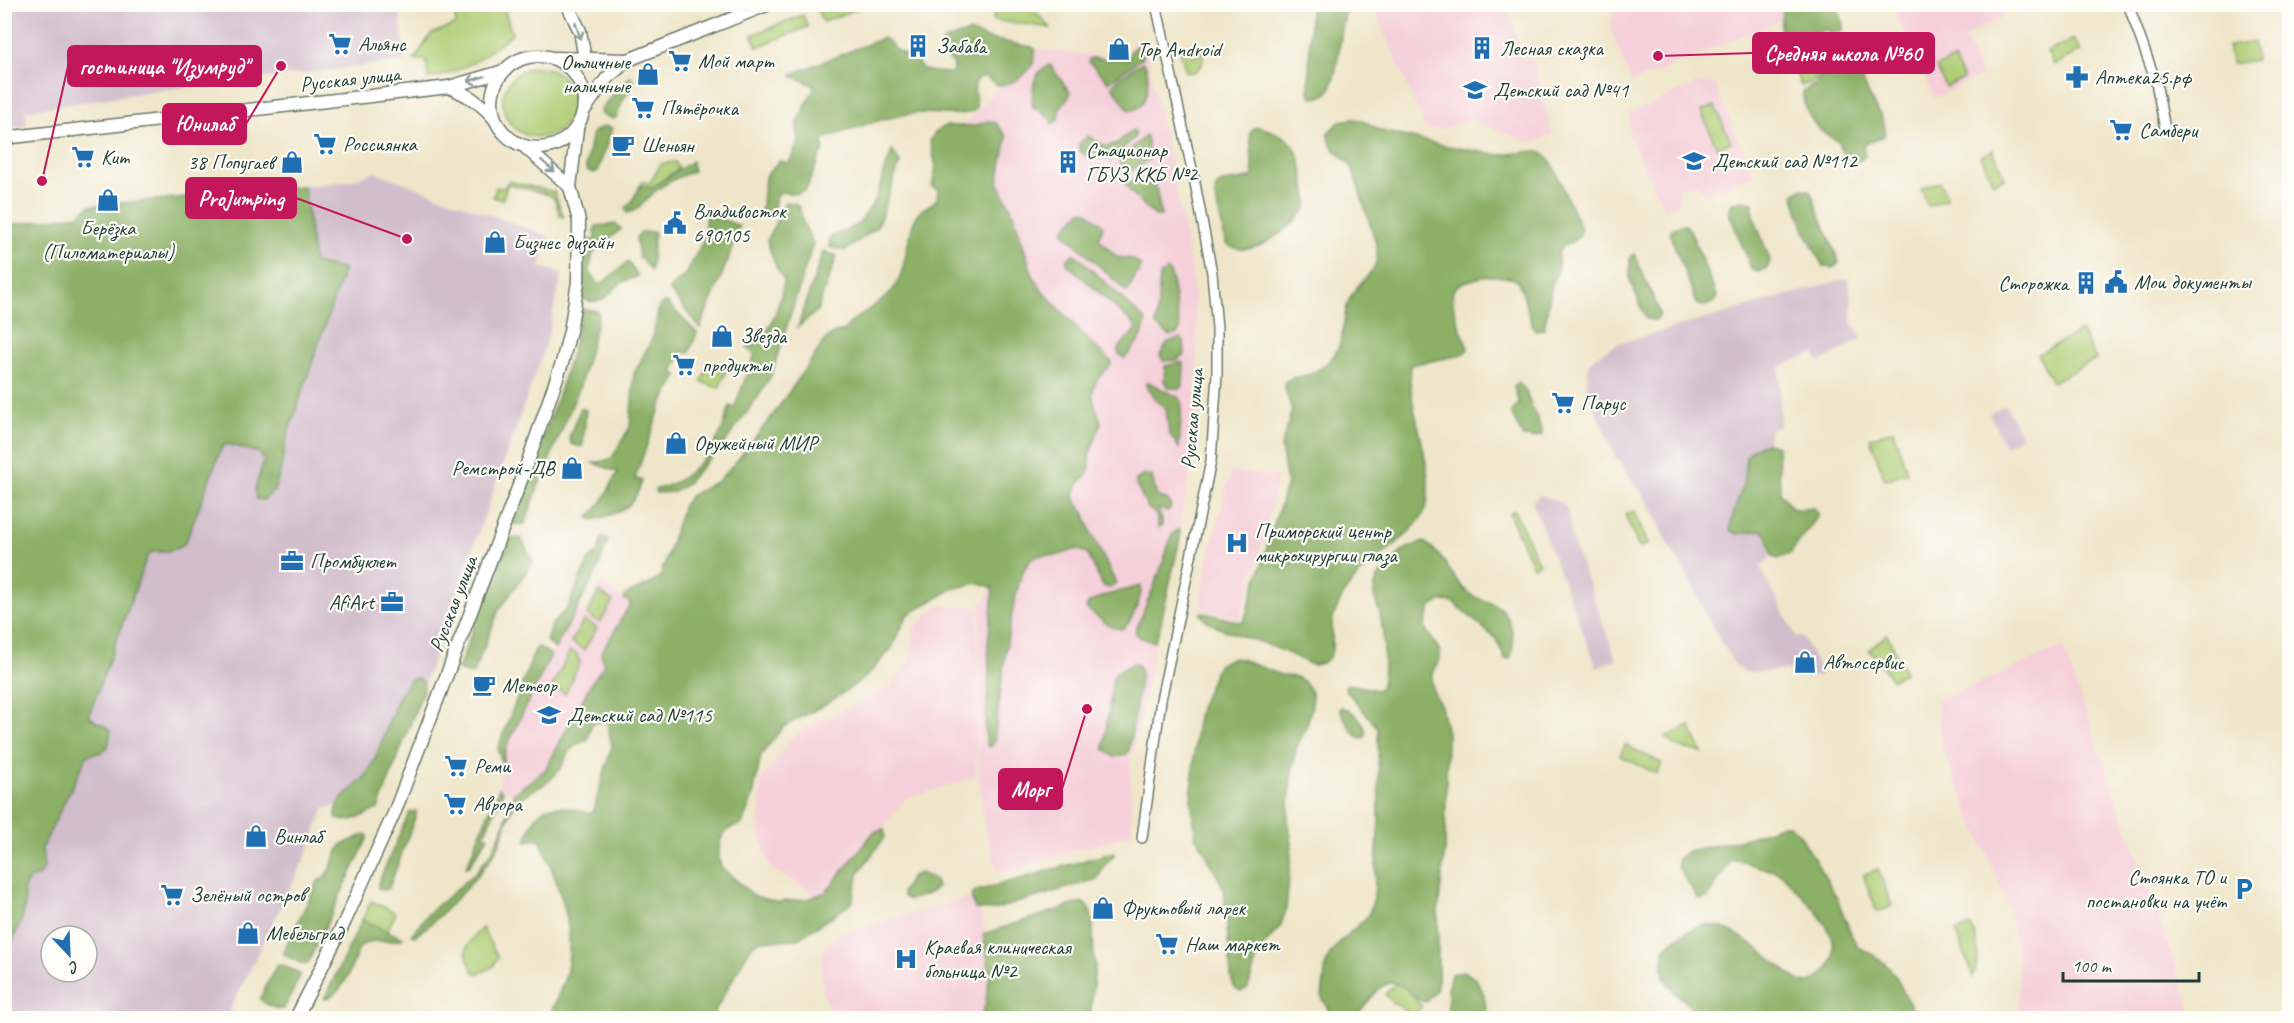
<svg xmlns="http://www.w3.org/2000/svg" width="2294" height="1023" font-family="Caveat,sans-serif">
  <rect width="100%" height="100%" fill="#fdfcf7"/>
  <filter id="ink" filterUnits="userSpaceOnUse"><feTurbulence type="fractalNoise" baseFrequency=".0167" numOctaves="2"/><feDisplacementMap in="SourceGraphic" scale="12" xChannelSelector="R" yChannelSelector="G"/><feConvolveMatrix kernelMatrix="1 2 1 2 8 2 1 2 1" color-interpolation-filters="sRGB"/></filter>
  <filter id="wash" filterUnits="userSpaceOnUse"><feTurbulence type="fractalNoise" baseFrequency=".008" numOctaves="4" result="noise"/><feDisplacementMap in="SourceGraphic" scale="24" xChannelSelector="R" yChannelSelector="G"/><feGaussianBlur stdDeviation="1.35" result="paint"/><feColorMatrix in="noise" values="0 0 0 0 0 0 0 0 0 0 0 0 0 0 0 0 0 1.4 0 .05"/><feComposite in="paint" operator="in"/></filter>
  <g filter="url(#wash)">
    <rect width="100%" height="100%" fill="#efe6c9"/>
    <!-- built -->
    <g fill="#f5cfd9">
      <polygon points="1377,4 1503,5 1514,27 1522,59 1533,58 1552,135 1530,143 1470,119 1438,130 1425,128 1373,6"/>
      <polygon points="1796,4 1798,12 1632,83 1610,29 1614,8 1621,5"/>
      <polygon points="1891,5 2000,5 2005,16 1964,37 1982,75 1934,98"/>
      <polygon points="1143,39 1174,180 1192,273 1197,331 1197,364 1190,475 1130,765 1132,834 998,873 983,821 978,768 980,608 1037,510 946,145 1034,49 1128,59 1130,46"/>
      <polygon points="1698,83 1715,85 1753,175 1706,193 1696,183 1678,189 1679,204 1664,210 1629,134 1629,114"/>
      <polygon points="1231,471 1278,477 1259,557 1239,619 1199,608 1209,555"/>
      <polygon points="600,585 632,603 601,653 604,664 592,682 545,770 513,794 499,788 506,748 551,655 576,609 585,614"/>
      <polygon points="938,606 978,607 976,777 905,799 824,900 770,868 760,836 760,780 798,732 889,689 910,660 914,627"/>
      <polygon points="2063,647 2194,1018 2019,1018 2018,959 2009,908 1942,748 1937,701"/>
      <polygon points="977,895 990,956 989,985 980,1018 830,1018 823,990 821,963 825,947 839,934"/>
    </g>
    <!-- industrial -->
    <g fill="#d1bdcb" fill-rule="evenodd">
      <polygon points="4,5 399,5 405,61 139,93 25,111 27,126 5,128"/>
      <path d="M375,172L550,237L539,267L562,273L546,344L394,768L367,797L324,809L305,858L226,1018H5L4,872L140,549L222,417L344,269L314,263L304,186L349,181ZM51,936H87V972H51Z"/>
      <polygon points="1848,278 1852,301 1852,322 1862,338 1819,363 1814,353 1780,367 1780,427 1770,429 1757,508 1771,557 1760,567 1797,638 1801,636 1804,639 1822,675 1806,677 1784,671 1746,672 1737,667 1731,659 1710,623 1683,566 1671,549 1650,505 1615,456 1586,387 1589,364 1596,356 1617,344"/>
      <polygon points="2005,405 2022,436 2005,446 1989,413"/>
      <polygon points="1539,495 1561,502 1567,509 1572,539 1616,659 1597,668 1532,502"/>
    </g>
    <!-- green -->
    <g fill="#afcd74" stroke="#678554" stroke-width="1.5">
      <polygon points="831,4 867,4 867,5 823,22 817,10"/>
      <path d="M453,5H503L512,34C488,54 460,75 428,78L426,60H414L431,34L456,24Z"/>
      <path d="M996,5C1028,4 1029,4 1051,28L993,20Z"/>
      <polygon points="803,15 808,27 757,47 752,35"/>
      <polygon points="2074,39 2081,51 2054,65 2047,52"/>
      <polygon points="2254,42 2256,60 2232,64 2228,46"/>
      <polygon points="1180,50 1193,51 1193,56 1197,56 1197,51 1204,52 1202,65 1194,72 1186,72"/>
      <polygon points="1806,54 1817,80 1801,86 1790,60"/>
      <polygon points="1954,59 1963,79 1946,87 1936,67"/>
      <circle cx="538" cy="102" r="35"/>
      <polygon points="1715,106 1731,142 1717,148 1701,111"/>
      <polygon points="1993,150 2005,178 1993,183 1981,156"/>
      <polygon points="675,162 679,168 652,188 640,186 643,182 650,183 661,164"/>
      <polygon points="509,181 554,192 564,217 560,216 555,200 550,195 508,184 502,200 493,197 496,187 503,188"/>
      <polygon points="1940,182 1947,199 1928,206 1921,189"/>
      <polygon points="2081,331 2096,359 2052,382 2038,354"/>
      <polygon points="709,363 726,371 719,388 701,382"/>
      <polygon points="1893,430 1907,472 1885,480 1870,438"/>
      <polygon points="1514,510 1539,564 1533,567 1509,513"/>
      <polygon points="1634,511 1648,544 1639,548 1625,515"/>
      <polygon points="599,592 613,601 600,623 587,615"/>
      <polygon points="584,620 597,628 584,650 571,642"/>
      <polygon points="1887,634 1905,672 1892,680 1875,656 1869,650"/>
      <polygon points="570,651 577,654 580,663 565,694 552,687"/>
      <polygon points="1690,726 1702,753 1675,746 1665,737"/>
      <polygon points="1625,745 1662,763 1657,774 1620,756"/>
      <polygon points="1878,869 1892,906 1877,912 1863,875"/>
      <polygon points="371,901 393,911 395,915 387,931 362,920"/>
      <path d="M1971,926C1979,943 1981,959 1973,977L1956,932Z"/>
      <path d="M482,928L498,957L493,967L478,974L475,973C461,950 464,946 482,928Z"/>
      <polygon points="1400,981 1422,1007 1411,1016 1396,1003 1393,1003 1385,994"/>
    </g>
    <!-- forest -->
    <g fill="#8bb066" stroke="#55764d" stroke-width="1.5">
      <path d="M1310,5H1348C1339,26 1339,78 1328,92C1325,96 1321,97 1316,98L1311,96L1309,92Z"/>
      <polygon points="1780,5 1837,5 1842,20 1843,30 1836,33 1824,30 1784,47 1779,41 1782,11"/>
      <path d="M969,32L989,39L1032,47L1035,49C1037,70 1016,85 997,85L984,76C968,81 977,96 976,109C967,118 937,113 922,113C890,114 857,128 826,138L823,142L824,152L820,156L806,190L796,194L781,192L777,195L773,211L767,213L761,211L765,177L779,161L789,163L799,141L797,127L799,119L814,89L813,85L792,76V74L883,38C890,41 893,48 899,52C913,60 911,52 922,69L933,72L952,73L954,64C947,58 939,52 943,41Z"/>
      <path d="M1817,42H1828L1849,52L1875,107C1881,115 1887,126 1884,136L1863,145L1865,156L1861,160L1851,163L1845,157L1839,142C1821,132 1816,130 1807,111C1805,105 1802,99 1803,92L1820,81L1809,49L1810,46Z"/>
      <polygon points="1140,44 1143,45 1145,52 1143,57 1109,82 1089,62 1089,59 1092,58 1128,60 1131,50"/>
      <path d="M1142,62L1146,66C1150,80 1148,111 1129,110L1112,86L1120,77Z"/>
      <path d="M1050,65L1070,92L1069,97L1060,108L1058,121L1052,124L1049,118L1032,106C1033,88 1031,73 1050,65Z"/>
      <polygon points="631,76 634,83 623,100 616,118 613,119 601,114 601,110 619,85"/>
      <path d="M1352,119L1362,120L1381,131L1442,145L1499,155L1536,151L1544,154L1553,165L1581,229L1579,237L1559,249L1558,271L1552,283L1544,329L1535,330C1526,314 1526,295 1517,280C1501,275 1487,274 1471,280C1465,282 1458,283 1454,289C1447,301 1464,336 1468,349L1462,355L1410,365C1407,409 1434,458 1427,504C1423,532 1364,563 1347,589C1342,597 1336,609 1333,618C1328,635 1343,663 1312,665C1295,656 1277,648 1260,642C1241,635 1213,630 1200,614L1202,612L1239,622L1244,621L1287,483L1281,447L1292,410L1285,389V382C1291,376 1299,378 1307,375C1314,373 1321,368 1327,363C1349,343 1339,321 1350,298C1362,274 1379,278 1377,246L1352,167L1333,148L1327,134L1340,121Z"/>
      <path d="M988,121L996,123L1007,137L998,182L1012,210L1033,276L1042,290L1089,341L1111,361V365L1097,379L1094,387L1092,395L1101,423L1089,456L1090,466L1088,473L1078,484L1074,494L1075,500L1085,514L1091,532L1116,583L1110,588L1103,586L1087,553L1076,549C1070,551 1064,554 1059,555C1047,557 1040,551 1029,562C1010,583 999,709 994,742L991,747L987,746L985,732L989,672L988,643L993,591L992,587L977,583L952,589L907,615L892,648L866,677L831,701L783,727L761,755L753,796L742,824C739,826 736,826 733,827C716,834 718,854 721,867L754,896L777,902L808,899L826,892L874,832L884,829L885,837L859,872L852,903L798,939L759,941L752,945L711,1018H549C554,1003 564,986 567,970C576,923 557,882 540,839L526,841C539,798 553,804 590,813L593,812L612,746L607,721L592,723L587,741C571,743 566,757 560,770L559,769C548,789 530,787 516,803C505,816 505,835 497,849C485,871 436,922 415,936L411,935L428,914L475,873L492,852L504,826L513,794L545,770L592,682L604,665L601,653L631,603L624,599L625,595L652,583L661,575L683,505L691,495L718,481L739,458L773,415L826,339L833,334L845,330C849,319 880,305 891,292C909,272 905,231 919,213C924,207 932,205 937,199L938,189L932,187L936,167L930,141L934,134L945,126H975Z"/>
      <polygon points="605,126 612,128 598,171 594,173 588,171 586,167 591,136 593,132"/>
      <path d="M1258,127C1293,135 1300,148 1304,182C1305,188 1309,199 1307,205C1306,211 1300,215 1296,220C1280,235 1249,260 1226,244L1215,196L1216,187C1226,177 1242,183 1253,176L1250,134L1254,128Z"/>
      <polygon points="1133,130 1136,133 1134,138 1110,160 1103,157 1091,159 1079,150 1079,144 1088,136 1106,147 1117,143"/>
      <polygon points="1146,135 1150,159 1124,175 1119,160"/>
      <polygon points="892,150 900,163 879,222 876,228 845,251 829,247 830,237 856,226 865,215 875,200"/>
      <path d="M692,161L693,170L692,172C679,176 668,182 657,190C646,198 641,210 627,213L625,208L631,203L640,186L652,188Z"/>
      <polygon points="1130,181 1142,181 1156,186 1161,216 1155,216 1130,191 1125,183"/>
      <path d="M304,186L314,263L344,269L287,437L280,472L274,491L264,500L256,499L255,489L264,459L259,453L227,444L222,447L186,541C177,552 165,551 152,552L147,557L89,715C94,724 105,722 111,731L108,747L100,753H94L87,756L42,848L44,868L38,876L29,879L23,890C30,914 15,933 5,954V226L79,215L89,206Z"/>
      <polygon points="1801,189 1809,190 1811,193 1839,262 1833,268 1823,266 1805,231 1794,198 1794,194"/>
      <polygon points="1742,200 1753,202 1752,212 1770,260 1768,267 1759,272 1752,270 1729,213 1730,204"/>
      <path d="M785,202L796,204L800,209L803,223L813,243L771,376L758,397L725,442L685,485L674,492L656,493L655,490L657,489C683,484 709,457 720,434C724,425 727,415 730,406L734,408L755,354L747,348C750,338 761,337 767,330C774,322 783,291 784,280L776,267L767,241Z"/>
      <polygon points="1085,210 1101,223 1103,227 1099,237 1100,240 1117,257 1133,259 1141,266 1127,292 1064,233 1064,229 1081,211"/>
      <polygon points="706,213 739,226 728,260 700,328 669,289 686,274 704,239"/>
      <path d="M616,224L621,229L593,253L589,271L600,285L628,262L638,276C633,279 625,280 620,284C608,295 600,308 582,298L587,240H595L596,232L594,231L596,226Z"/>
      <polygon points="1681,225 1685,225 1690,230 1717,297 1714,302 1705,306 1697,304 1670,234 1672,229"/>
      <polygon points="641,232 654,232 651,271 639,257 636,238"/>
      <polygon points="823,251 837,256 817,311 798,327"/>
      <polygon points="1073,254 1075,254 1146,321 1142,337 1126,357 1124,358 1118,353 1118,349 1136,329 1135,325 1067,264 1067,260"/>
      <polygon points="1634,254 1659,311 1659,316 1655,320 1646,319 1630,280 1630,257"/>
      <polygon points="1167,270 1171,274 1180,330 1177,334 1170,336 1156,326 1160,275"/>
      <path d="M667,303L697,333L689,353L682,352L673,372L678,376L662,403L635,478L642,481C634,509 620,513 593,520L588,517C604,504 608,489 618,472L593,463L604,461L612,458L630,427L634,374L653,337L659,307L661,304Z"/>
      <path d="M584,309L597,311L599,314L580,386L546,468L543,469L534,466V463C552,413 571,364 581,312Z"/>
      <polygon points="1181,338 1184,342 1185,355 1176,360 1163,361 1160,355 1168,342"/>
      <polygon points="1180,362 1184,364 1183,386 1179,389 1168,387 1164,381 1165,366"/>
      <polygon points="1148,382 1178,397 1182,401 1179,448 1169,433 1166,409 1156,400 1147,388 1146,383"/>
      <polygon points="1518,382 1525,390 1542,431 1542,435 1534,438 1523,437 1511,413 1512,410 1519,404 1514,387"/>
      <polygon points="581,408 586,410 583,445 581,447 571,444 569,437"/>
      <polygon points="1766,443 1777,446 1778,448 1780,493 1793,509 1814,508 1819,515 1790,554 1777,559 1772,555 1767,536 1762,530 1738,534 1730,530 1731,522 1743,485 1746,457 1754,448"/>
      <polygon points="533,474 541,476 541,479 525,524 514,524 513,521 530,475"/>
      <polygon points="1144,475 1152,476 1157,497 1167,499 1171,506 1168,511 1158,509 1162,520 1162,525 1158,528 1156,515 1148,508 1136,485 1136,480"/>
      <polygon points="1178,529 1180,530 1180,538 1159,631 1154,642 1139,637 1135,632 1160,571 1172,535"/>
      <polygon points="602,537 608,540 597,572 555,649 546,641 553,623 568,607 589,559 598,552"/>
      <polygon points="521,538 533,561 532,564 499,610 474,672 472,674 458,670 504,543 508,539"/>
      <path d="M1424,542C1441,552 1450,573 1463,588C1479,607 1506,595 1512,632C1513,641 1514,650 1510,659H1505L1496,639L1453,602L1441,601L1431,607L1425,625L1426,630L1440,651V659L1432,673V682L1433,691L1441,706L1447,733L1445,851L1438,912V979L1436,990L1427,1002C1410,1000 1411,984 1389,983C1366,991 1370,1019 1336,1018L1329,1012L1322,997L1326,964L1330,954L1341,941L1369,915L1374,897L1379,820L1378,728L1346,690L1345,686L1349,684L1377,690L1381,688C1386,671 1384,632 1380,614C1379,607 1373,600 1374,592C1375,572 1404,545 1424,542Z"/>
      <path d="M1141,586C1142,597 1132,623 1122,629L1111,627L1086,608L1089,603L1103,596Z"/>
      <polygon points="539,647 551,655 506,748 502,766 498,748 535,650"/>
      <polygon points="1231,658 1241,659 1283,676 1296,677 1304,681 1312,694 1312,706 1305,731 1296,748 1291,778 1288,818 1292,844 1286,910 1280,927 1259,951 1248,988 1240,992 1234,987 1231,976 1224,889 1203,848 1196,838 1191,800 1196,727 1200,708 1218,665"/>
      <polygon points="1132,664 1138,665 1141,673 1129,750 1126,755 1114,757 1104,749 1104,745 1113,678 1117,672"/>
      <path d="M418,678L423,682L424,688L378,809C365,814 349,826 336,818C334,797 357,789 367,774C384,747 392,699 411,679Z"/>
      <path d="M1341,707C1353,710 1369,724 1365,737L1360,738L1351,730L1340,710Z"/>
      <polygon points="499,788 503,792 484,835 488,837 469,866 466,867"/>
      <polygon points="416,811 416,815 389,888 384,890 378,888 378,884 409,813"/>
      <path d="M1783,825H1789L1799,833L1836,896L1853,938L1859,947L1880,959L1890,969L1896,977L1916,1018H1695C1690,990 1654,998 1665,948C1675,938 1695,924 1710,925C1740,928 1773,962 1796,979C1807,985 1812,984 1821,976C1858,943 1806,902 1784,876L1777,872L1736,860H1730L1708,898L1698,899L1678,867V859L1688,851L1744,839Z"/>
      <polygon points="366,834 368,837 308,963 305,965 286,956 283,952 318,881 326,877 341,845"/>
      <polygon points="1114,852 1114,855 1105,865 1097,879 993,910 975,909 971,895 974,892"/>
      <polygon points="919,873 934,878 937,887 928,894 909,900 903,897 902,892 912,876"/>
      <path d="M1082,902C1100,913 1090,946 1095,964L1090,1018H980L985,1006L990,972L983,934Z"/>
      <path d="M362,920L403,938C389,945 372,935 359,948C351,966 346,993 324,999Z"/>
      <path d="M282,965L299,973L300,976L284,1009C276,1010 266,1005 260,999L276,966Z"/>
      <polygon points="1463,971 1476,979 1483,992 1488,1018 1448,1018 1448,987 1451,974"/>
    </g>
  </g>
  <g filter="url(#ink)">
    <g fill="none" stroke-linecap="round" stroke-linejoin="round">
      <!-- minor casing -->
      <g stroke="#687868" stroke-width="12">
        <g id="minor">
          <polyline points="2128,4 2156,82 2165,129"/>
          <polyline points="1142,838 1161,700 1211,461 1217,375 1217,328 1212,273 1195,183 1156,4"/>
        </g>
      </g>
      <!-- major casing -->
      <g stroke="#687868" stroke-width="15">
        <g id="major">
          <polyline points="567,4 580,31 585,59"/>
          <circle cx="538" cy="102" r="46"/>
          <polyline points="555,58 628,60"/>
          <path d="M449,87C468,95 481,103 494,118"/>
          <polyline points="585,109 607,78 628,60 769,4"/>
          <polyline points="4,138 449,87 504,71"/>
          <polyline points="526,148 570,187"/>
          <polyline points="296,1018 344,923 395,811 526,467 562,363 570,331 578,282 579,221 570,187 577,129"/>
        </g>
      </g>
      <!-- minor -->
      <use href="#minor" stroke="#fff" stroke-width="9"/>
      <!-- major -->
      <use href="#major" stroke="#fff" stroke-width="12"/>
    </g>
    <!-- one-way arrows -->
    <defs><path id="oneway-shaft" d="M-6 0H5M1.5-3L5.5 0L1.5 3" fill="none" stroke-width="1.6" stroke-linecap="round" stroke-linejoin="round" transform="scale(1.5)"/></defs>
    <g stroke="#8f9e9a">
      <use href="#oneway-shaft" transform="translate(578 31) rotate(72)"/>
      <use href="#oneway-shaft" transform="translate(476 79) rotate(163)"/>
      <use href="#oneway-shaft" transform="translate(548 166) rotate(41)"/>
    </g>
  </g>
  <!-- icons -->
  <defs>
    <g id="supermarket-bare" transform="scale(1.8)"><path d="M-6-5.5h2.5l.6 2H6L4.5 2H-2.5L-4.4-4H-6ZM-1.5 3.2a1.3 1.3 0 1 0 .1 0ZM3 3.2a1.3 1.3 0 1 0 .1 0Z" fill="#1f6fb2" stroke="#fdfcf7" stroke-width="2.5" paint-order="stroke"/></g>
    <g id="building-bare" transform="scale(1.8)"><path d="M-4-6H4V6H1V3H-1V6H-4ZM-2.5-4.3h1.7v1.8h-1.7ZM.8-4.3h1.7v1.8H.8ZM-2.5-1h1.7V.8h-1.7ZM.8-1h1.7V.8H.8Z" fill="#1f6fb2" stroke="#fdfcf7" stroke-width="2.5" paint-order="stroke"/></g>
    <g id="shop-bare" transform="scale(1.8)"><path d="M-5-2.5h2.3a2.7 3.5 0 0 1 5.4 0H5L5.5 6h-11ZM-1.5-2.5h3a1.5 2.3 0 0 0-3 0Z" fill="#1f6fb2" stroke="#fdfcf7" stroke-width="2.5" paint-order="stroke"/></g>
    <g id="pharmacy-bare" transform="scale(1.8)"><path d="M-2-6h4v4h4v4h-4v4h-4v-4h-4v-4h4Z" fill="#1f6fb2" stroke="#fdfcf7" stroke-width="2.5" paint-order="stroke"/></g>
    <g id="school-bare" transform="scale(1.8)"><path d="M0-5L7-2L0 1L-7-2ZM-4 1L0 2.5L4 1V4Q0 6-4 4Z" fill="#1f6fb2" stroke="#fdfcf7" stroke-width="2.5" paint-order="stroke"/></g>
    <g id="cafe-bare" transform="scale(1.8)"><path d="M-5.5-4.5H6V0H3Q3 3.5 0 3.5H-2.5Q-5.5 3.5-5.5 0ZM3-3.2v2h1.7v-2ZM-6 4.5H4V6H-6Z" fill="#1f6fb2" stroke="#fdfcf7" stroke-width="2.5" paint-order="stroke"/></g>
    <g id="civic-bare" transform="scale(1.8)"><path d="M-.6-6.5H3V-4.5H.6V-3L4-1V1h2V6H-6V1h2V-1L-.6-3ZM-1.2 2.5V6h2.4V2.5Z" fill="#1f6fb2" stroke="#fdfcf7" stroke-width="2.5" paint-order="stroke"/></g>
    <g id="hospital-bare" transform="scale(1.8)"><path d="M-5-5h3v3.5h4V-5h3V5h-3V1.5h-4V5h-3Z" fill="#1f6fb2" stroke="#fdfcf7" stroke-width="2.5" paint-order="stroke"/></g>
    <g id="office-bare" transform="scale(1.8)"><path d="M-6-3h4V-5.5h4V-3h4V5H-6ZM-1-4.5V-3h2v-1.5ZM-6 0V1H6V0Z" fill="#1f6fb2" stroke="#fdfcf7" stroke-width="2.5" paint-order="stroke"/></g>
    <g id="parking-bare" transform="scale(1.8)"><path d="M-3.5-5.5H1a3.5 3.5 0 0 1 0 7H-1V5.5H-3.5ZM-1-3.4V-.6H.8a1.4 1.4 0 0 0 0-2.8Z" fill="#1f6fb2" stroke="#fdfcf7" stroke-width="2.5" paint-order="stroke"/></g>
  </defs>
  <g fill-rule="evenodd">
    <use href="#supermarket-bare" x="340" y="44"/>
    <use href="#building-bare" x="918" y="46"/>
    <use href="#building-bare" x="1482" y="48"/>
    <use href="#shop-bare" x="1119" y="49"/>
    <use href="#supermarket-bare" x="680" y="61"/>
    <use href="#shop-bare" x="648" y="74"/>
    <use href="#pharmacy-bare" x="2077" y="77"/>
    <use href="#school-bare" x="1475" y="90"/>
    <use href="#supermarket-bare" x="643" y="108"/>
    <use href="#supermarket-bare" x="2121" y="130"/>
    <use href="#supermarket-bare" x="325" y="144"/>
    <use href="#cafe-bare" x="623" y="145"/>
    <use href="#supermarket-bare" x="83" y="157"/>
    <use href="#school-bare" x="1694" y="161"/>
    <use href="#shop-bare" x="292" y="162"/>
    <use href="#building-bare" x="1068" y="162"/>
    <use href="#shop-bare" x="108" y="200"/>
    <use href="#civic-bare" x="675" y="223"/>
    <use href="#shop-bare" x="495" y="242"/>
    <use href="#civic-bare" x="2116" y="282"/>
    <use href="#building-bare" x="2086" y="283"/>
    <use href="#shop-bare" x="722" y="336"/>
    <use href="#supermarket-bare" x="684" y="365"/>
    <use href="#supermarket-bare" x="1563" y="403"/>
    <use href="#shop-bare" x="676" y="443"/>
    <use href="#shop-bare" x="572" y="468"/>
    <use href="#hospital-bare" x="1237" y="543"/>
    <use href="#office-bare" x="292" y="561"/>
    <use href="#office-bare" x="392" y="602"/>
    <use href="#shop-bare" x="1805" y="662"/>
    <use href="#cafe-bare" x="484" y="685"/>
    <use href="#school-bare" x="549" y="715"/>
    <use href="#supermarket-bare" x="456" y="766"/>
    <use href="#supermarket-bare" x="455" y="804"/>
    <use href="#shop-bare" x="256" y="836"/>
    <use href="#parking-bare" x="2244" y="889"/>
    <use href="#supermarket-bare" x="172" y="895"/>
    <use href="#shop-bare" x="1103" y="908"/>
    <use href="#shop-bare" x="248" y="933"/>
    <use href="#supermarket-bare" x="1167" y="944"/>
    <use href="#hospital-bare" x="906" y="959"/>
  </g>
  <g text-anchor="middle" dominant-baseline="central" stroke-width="4.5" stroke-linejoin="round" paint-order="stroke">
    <!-- poi labels -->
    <g font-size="21" fill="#1f3d34" stroke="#fdfcf7" text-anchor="start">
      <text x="358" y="44">Альянс</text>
      <text x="936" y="46">Забава</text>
      <text x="1500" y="48">Лесная сказка</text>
      <text x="1137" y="49">Top Android</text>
      <text x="698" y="61">Мой март</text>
      <text x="630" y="62" text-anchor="end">Отличные<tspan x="630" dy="24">наличные</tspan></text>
      <text x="2095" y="77">Аптека25.рф</text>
      <text x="1493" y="90">Детский сад №41</text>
      <text x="661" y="108">Пятёрочка</text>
      <text x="2139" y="130">Самбери</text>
      <text x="343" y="144">Россиянка</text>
      <text x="641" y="145">Шеньян</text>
      <text x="1086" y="150">Стационар<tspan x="1086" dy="24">ГБУЗ ККБ №2</tspan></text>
      <text x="101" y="157">Кит</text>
      <text x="1712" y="161">Детский сад №112</text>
      <text x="274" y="162" text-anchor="end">38 Попугаев</text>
      <text x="693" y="211">Владивосток<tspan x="693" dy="24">690105</tspan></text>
      <text x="108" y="228" text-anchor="middle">Берёзка<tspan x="108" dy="24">(Пиломатериалы)</tspan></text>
      <text x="513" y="242">Бизнес дизайн</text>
      <text x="2134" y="282">Мои документы</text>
      <text x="2068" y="283" text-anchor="end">Сторожка</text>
      <text x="740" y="336">Звезда</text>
      <text x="702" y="365">продукты</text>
      <text x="1581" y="403">Парус</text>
      <text x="694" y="443">Оружейный МИР</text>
      <text x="554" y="468" text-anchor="end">Ремстрой-ДВ</text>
      <text x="1255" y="531">Приморский центр<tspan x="1255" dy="24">микрохирургии глаза</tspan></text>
      <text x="310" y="561">Промбуклет</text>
      <text x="374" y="602" text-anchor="end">AfiArt</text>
      <text x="1823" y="662">Автосервис</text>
      <text x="502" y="685">Метеор</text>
      <text x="567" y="715">Детский сад №115</text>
      <text x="474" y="766">Реми</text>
      <text x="473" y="804">Аврора</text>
      <text x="274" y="836">Винлаб</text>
      <text x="2226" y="877" text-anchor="end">Стоянка ТО и<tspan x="2226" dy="24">постановки на учёт</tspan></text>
      <text x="190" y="895">Зелёный остров</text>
      <text x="1121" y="908">Фруктовый ларек</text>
      <text x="266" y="933">Мебельград</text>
      <text x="1185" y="944">Наш маркет</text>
      <text x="924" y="947">Краевая клиническая<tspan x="924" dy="24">больница №2</tspan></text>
    </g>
    <!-- street labels -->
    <g font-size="21" fill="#1f3d34" stroke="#fdfcf7">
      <text transform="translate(350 79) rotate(-6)">Русская улица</text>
      <text transform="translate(1192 419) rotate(-85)">Русская улица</text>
      <text transform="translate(453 604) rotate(-69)">Русская улица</text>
    </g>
  </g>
  <!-- callouts -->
  <path fill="none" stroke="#c2185b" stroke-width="2" d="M1658 56L1753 53M42 181L68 66M281 66L246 124M407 239L296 198M1087 709L1062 789"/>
  <g fill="#c2185b" stroke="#fdfcf7" stroke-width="2">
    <circle cx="1658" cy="56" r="6"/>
    <circle cx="42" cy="181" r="6"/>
    <circle cx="281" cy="66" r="6"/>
    <circle cx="407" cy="239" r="6"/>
    <circle cx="1087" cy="709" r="6"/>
  </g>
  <g fill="#c2185b" stroke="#c2185b" stroke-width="2">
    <rect x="1753" y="33" width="181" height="40" rx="6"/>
    <rect x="68" y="46" width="193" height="40" rx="6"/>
    <rect x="163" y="104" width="83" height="40" rx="6"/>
    <rect x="186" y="178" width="110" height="40" rx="6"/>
    <rect x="999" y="769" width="63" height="40" rx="6"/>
  </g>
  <g font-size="22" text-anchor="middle" font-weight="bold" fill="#fff">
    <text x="1843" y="61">Средняя школа №60</text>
    <text x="164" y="74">гостиница "Изумруд"</text>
    <text x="205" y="131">Юнилаб</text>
    <text x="241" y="206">ProJumping</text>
    <text x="1031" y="797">Морг</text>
  </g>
  <!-- margin -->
  <rect width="2294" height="1023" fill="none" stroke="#fdfcf7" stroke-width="24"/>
  <!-- north arrow -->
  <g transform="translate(69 954) rotate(157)"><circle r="28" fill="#fdfcf7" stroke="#a4b0a9" stroke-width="1.5"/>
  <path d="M0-4.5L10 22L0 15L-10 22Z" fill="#1f6fb2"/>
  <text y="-9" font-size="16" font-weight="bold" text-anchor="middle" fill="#1f3d34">С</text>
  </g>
  <!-- scale -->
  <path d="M2063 972v9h136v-9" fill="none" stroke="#1f3d34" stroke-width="3"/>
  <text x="2072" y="972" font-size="18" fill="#1f3d34" stroke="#fdfcf7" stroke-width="4.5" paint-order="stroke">100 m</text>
</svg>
